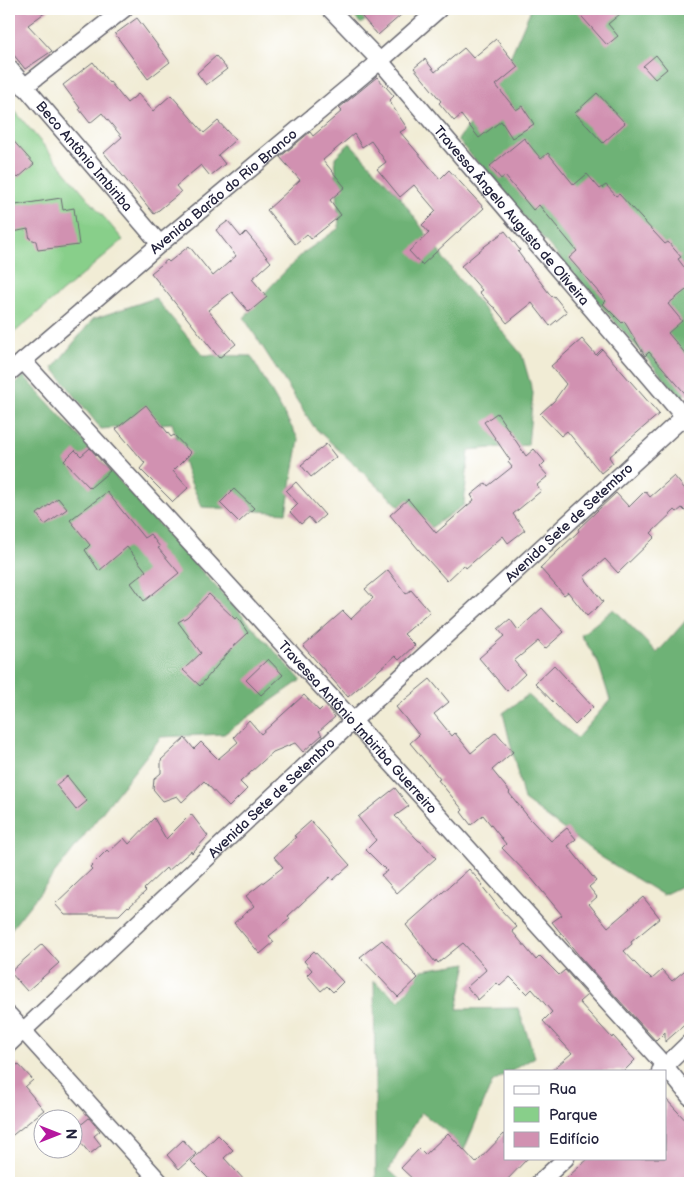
<svg xmlns="http://www.w3.org/2000/svg" width="699" height="1192" font-family="'Balsamiq Sans',sans-serif">
  <rect width="100%" height="100%" fill="#fff"/>
  <filter id="ink" filterUnits="userSpaceOnUse"><feTurbulence type="fractalNoise" baseFrequency=".02" numOctaves="2"/><feDisplacementMap in="SourceGraphic" scale="10" xChannelSelector="R" yChannelSelector="G"/><feConvolveMatrix kernelMatrix="1 2 1 2 8 2 1 2 1" color-interpolation-filters="sRGB"/></filter>
  <filter id="wash" filterUnits="userSpaceOnUse"><feTurbulence type="fractalNoise" baseFrequency=".0096" numOctaves="4" result="noise"/><feDisplacementMap in="SourceGraphic" scale="20" xChannelSelector="R" yChannelSelector="G"/><feGaussianBlur stdDeviation="1.12" result="paint"/><feColorMatrix in="noise" values="0 0 0 0 0 0 0 0 0 0 0 0 0 0 0 0 0 1.4 0 .05"/><feComposite in="paint" operator="in"/></filter>
  <g filter="url(#wash)">
    <rect width="100%" height="100%" fill="#f1ecd5"/>
    <!-- green -->
    <polygon fill="#88cf8a" stroke="#557862" points="9,104 123,240 9,337"/>
    <!-- forest -->
    <g fill="#6eb276" stroke="#486a58">
      <polygon points="348,9 378,9 361,24"/>
      <polygon points="531,9 690,9 690,388 681,398 458,140 502,76"/>
      <polygon points="350,143 400,197 454,273 522,355 533,393 528,445 469,450 464,505 426,531 314,427 244,318 271,286 303,253 339,228 335,157"/>
      <polygon points="155,298 203,355 251,356 299,440 286,513 202,507 188,476 172,423 101,429 53,368 93,319"/>
      <polygon points="24,376 301,680 224,734 161,737 9,932 9,389"/>
      <polygon points="614,609 657,653 690,616 690,882 663,895 601,857 524,800 503,713 528,695 577,738 610,700 598,662 581,635"/>
      <polygon points="467,963 457,1009 518,1008 535,1057 512,1071 505,1071 505,1075 492,1083 464,1150 448,1133 421,1112 389,1170 403,1183 376,1183 374,981 400,1001 422,970"/>
    </g>
    <g id="blocks">
      <!-- building -->
      <g fill="#d191b1">
        <polygon points="9,9 50,9 28,25 52,51 25,69 9,49"/>
        <polygon points="355,9 408,9 378,35"/>
        <polygon points="575,9 626,9 608,24 618,36 607,45"/>
        <polygon points="137,18 170,62 148,79 115,34"/>
        <polygon points="496,39 518,67 496,85 516,110 522,106 534,124 512,138 501,121 479,138 461,115 454,121 439,103 441,101 414,68 425,59 435,72 464,48 473,58"/>
        <polygon points="656,55 667,69 655,79 643,66"/>
        <polygon points="216,56 227,69 206,85 197,73"/>
        <polygon points="93,62 109,83 110,82 127,103 138,94 153,111 171,95 204,133 218,121 235,140 218,155 225,164 210,176 201,165 176,186 181,192 154,214 104,153 122,137 102,113 90,123 79,109 80,108 63,85"/>
        <polygon points="377,77 394,96 389,101 407,128 400,132 440,179 449,170 484,208 422,265 409,251 429,233 422,225 436,211 414,185 400,197 377,169 386,162 371,141 362,147 354,134 323,160 345,187 330,200 341,215 311,239 307,234 295,244 267,210 300,180 280,157 310,132 313,136 342,111 339,108"/>
        <polygon points="597,93 625,123 603,143 575,113"/>
        <polygon points="9,136 34,164 18,178 9,167"/>
        <polygon points="524,138 541,159 548,153 574,185 587,174 600,189 606,185 616,196 619,194 665,244 668,242 681,257 678,259 690,275 690,287 668,304 682,321 668,333 690,359 690,399 649,352 645,356 624,321 622,323 603,304 606,301 569,258 577,251 539,205 533,210 505,176 501,179 490,166"/>
        <polygon points="61,198 63,210 74,208 79,245 38,250 36,241 30,239 28,229 13,232 9,206"/>
        <polygon points="228,221 241,237 246,232 271,262 252,279 267,297 249,312 232,292 208,310 236,344 219,358 151,273 167,260 169,262 189,246 213,276 236,256 216,230"/>
        <polygon points="505,231 520,250 518,252 535,275 552,297 554,296 567,312 550,326 532,303 507,323 494,307 493,307 479,292 482,290 461,266 485,246"/>
        <polygon points="582,339 596,355 602,349 659,414 609,457 613,463 601,473 567,431 561,436 540,414 554,401 566,384 551,366"/>
        <polygon points="146,405 171,437 174,435 191,453 173,471 188,488 173,502 140,469 145,463 116,429"/>
        <polygon points="497,413 526,456 534,449 545,462 540,467 548,476 537,485 541,491 513,514 525,530 508,543 503,536 466,568 464,565 447,581 419,550 390,515 408,499 436,533 474,500 471,495 486,483 488,486 512,467 508,462 510,460 484,422"/>
        <polygon points="326,444 336,457 311,477 301,465"/>
        <polygon points="90,448 110,471 90,488 64,461 75,450 81,456"/>
        <polygon points="674,476 690,495 690,516 682,508 677,512 675,510 651,533 655,537 618,573 605,559 584,577 603,602 587,616 568,592 564,595 540,568 579,531 578,529 616,493 629,507 645,491 650,497"/>
        <polygon points="296,482 325,515 315,524 309,517 301,524 290,512 298,504 286,491"/>
        <polygon points="234,489 254,508 239,522 220,503"/>
        <polygon points="107,492 144,538 150,534 160,547 158,548 179,573 144,601 131,583 146,571 127,547 99,571 85,550 90,545 70,520"/>
        <polygon points="58,498 67,509 45,525 37,514"/>
        <polygon points="388,570 406,594 411,590 430,612 404,634 415,645 399,660 395,656 348,697 303,646 343,611 351,619 373,598 365,589"/>
        <polygon points="209,594 235,619 237,617 248,633 232,648 200,686 183,670 201,653 178,622 187,617"/>
        <polygon points="542,608 564,632 545,649 538,641 514,661 525,674 507,691 479,658 504,636 498,629 510,619 518,630"/>
        <polygon points="268,659 283,675 261,695 246,680"/>
        <polygon points="554,665 593,707 575,725 535,683"/>
        <polygon points="430,679 449,702 434,714 452,736 455,733 471,753 496,732 513,752 492,770 510,792 509,793 530,819 551,841 567,828 576,839 568,846 596,881 589,887 597,897 589,904 608,927 643,897 660,918 631,942 632,944 624,951 646,975 647,974 652,979 662,970 672,981 690,966 690,1020 665,1042 665,1032 656,1041 580,957 552,922 562,915 532,879 502,848 506,844 483,815 471,825 461,812 463,810 438,780 440,779 410,743 419,735 396,707"/>
        <polygon points="304,695 319,711 325,705 335,717 319,731 322,735 303,752 295,743 273,752 240,782 247,789 229,807 204,781 182,802 177,796 163,801 153,789 154,779 161,773 161,760 185,738 194,749 201,742 218,759 238,742 234,737 249,720 261,734"/>
        <polygon points="67,776 87,801 76,810 56,785"/>
        <polygon points="395,788 409,806 395,816 419,841 420,841 436,858 397,893 381,875 387,871 366,850 376,840 358,817"/>
        <polygon points="191,814 208,836 192,853 191,851 168,871 166,868 144,889 146,891 129,907 128,906 119,915 65,915 55,904 92,869 90,867 107,850 109,852 124,838 129,844 154,818 166,839"/>
        <polygon points="311,821 350,865 333,880 330,877 288,916 290,919 269,936 274,942 260,954 234,923 254,906 246,896 283,867 274,857 296,837 294,836"/>
        <polygon points="469,869 483,885 482,886 500,909 517,927 512,931 536,960 540,956 559,975 565,970 587,995 579,1002 612,1038 613,1036 635,1060 624,1071 551,1071 572,1053 543,1021 552,1012 532,989 527,994 510,977 500,986 497,983 478,1000 467,987 486,970 483,965 463,943 438,963 436,960 435,962 406,925"/>
        <polygon points="382,940 418,978 398,997 360,957"/>
        <polygon points="42,944 59,963 27,991 10,972"/>
        <polygon points="314,951 343,982 333,992 327,986 321,991 307,975 312,970 304,961"/>
        <polygon points="18,1064 33,1080 25,1087 44,1110 9,1138 9,1072"/>
        <polygon points="665,1098 690,1125 690,1183 561,1183 589,1158 665,1158"/>
        <polygon points="89,1118 100,1131 94,1136 101,1145 90,1154 81,1143 72,1150 72,1132"/>
        <polygon points="448,1133 476,1163 505,1133 505,1158 528,1158 504,1183 417,1183 401,1168 419,1149 425,1155"/>
        <polygon points="218,1135 233,1150 224,1158 247,1183 213,1183 191,1161"/>
        <polygon points="183,1140 196,1154 179,1169 167,1155"/>
      </g>
    </g>
  </g>
  <g filter="url(#ink)">
    <use href="#blocks" fill-opacity="0" stroke="#6a6971" stroke-width="1"/>
    <g fill="none" stroke-linecap="round" stroke-linejoin="round">
      <!-- minor casing -->
      <g stroke="#6a6971" stroke-width="19">
        <g id="minor">
          <path id="s1" d="M330,9L380,61L690,424"/>
          <path id="s2" d="M9,68L160,244"/>
          <polyline points="24,87 124,9"/>
          <path id="s3" d="M23,361L353,721L665,1066L690,1097"/>
          <path id="s4" d="M9,373L160,244L380,61L439,9"/>
          <polyline points="9,1015 161,1183"/>
          <path id="s5" d="M9,1044L353,721L690,411"/>
          <polyline points="660,1071 690,1042"/>
          <polyline points="539,1183 566,1158"/>
        </g>
      </g>
      <!-- minor -->
      <use href="#minor" stroke="#fff" stroke-width="16"/>
    </g>
  </g>
  <g text-anchor="middle" dominant-baseline="central" stroke-width="4.5" stroke-linejoin="round" paint-order="stroke">
    <!-- street labels -->
    <g font-size="14" fill="#22223b" stroke="#fff">
      <text stroke="none"><textPath href="#s2" startOffset="116">Beco Antônio Imbiriba</textPath></text>
      <text stroke="none"><textPath href="#s4" startOffset="281">Avenida Barão do Rio Branco</textPath></text>
      <text stroke="none"><textPath href="#s1" startOffset="275">Travessa Ângelo Augusto de Oliveira</textPath></text>
      <text stroke="none"><textPath href="#s5" startOffset="765">Avenida Sete de Setembro</textPath></text>
      <text stroke="none"><textPath href="#s3" startOffset="496">Travessa Antônio Imbiriba Guerreiro</textPath></text>
      <text stroke="none"><textPath href="#s5" startOffset="360">Avenida Sete de Setembro</textPath></text>
    </g>
  </g>
  <!-- margin -->
  <rect width="699" height="1192" fill="none" stroke="#fff" stroke-width="30"/>
  <!-- legend -->
  <rect x="504" y="1070" width="162" height="90" fill="#ffffff" stroke="#a7a7b1"/>
  <rect x="514" y="1086" width="25" height="8" fill="#ffffff" stroke="#a7a7b1"/>
  <text x="549" y="1094" font-size="15" fill="#22223b">Rua</text>
  <rect x="514" y="1107" width="25" height="15" fill="#88cf8a" stroke="#a7a7b1"/>
  <text x="549" y="1120" font-size="15" fill="#22223b">Parque</text>
  <rect x="514" y="1132" width="25" height="15" fill="#d191b1" stroke="#a7a7b1"/>
  <text x="549" y="1144" font-size="15" fill="#22223b">Edifício</text>
  <!-- north arrow -->
  <g transform="translate(58 1134) rotate(90)"><circle r="24" fill="#ffffff" stroke="#a7a7b1"/>
  <path d="M0-4L9 19L0 12L-9 19Z" fill="#b5179e"/>
  <text y="-8" font-size="14" font-weight="bold" text-anchor="middle" fill="#22223b">N</text>
  </g>
</svg>
